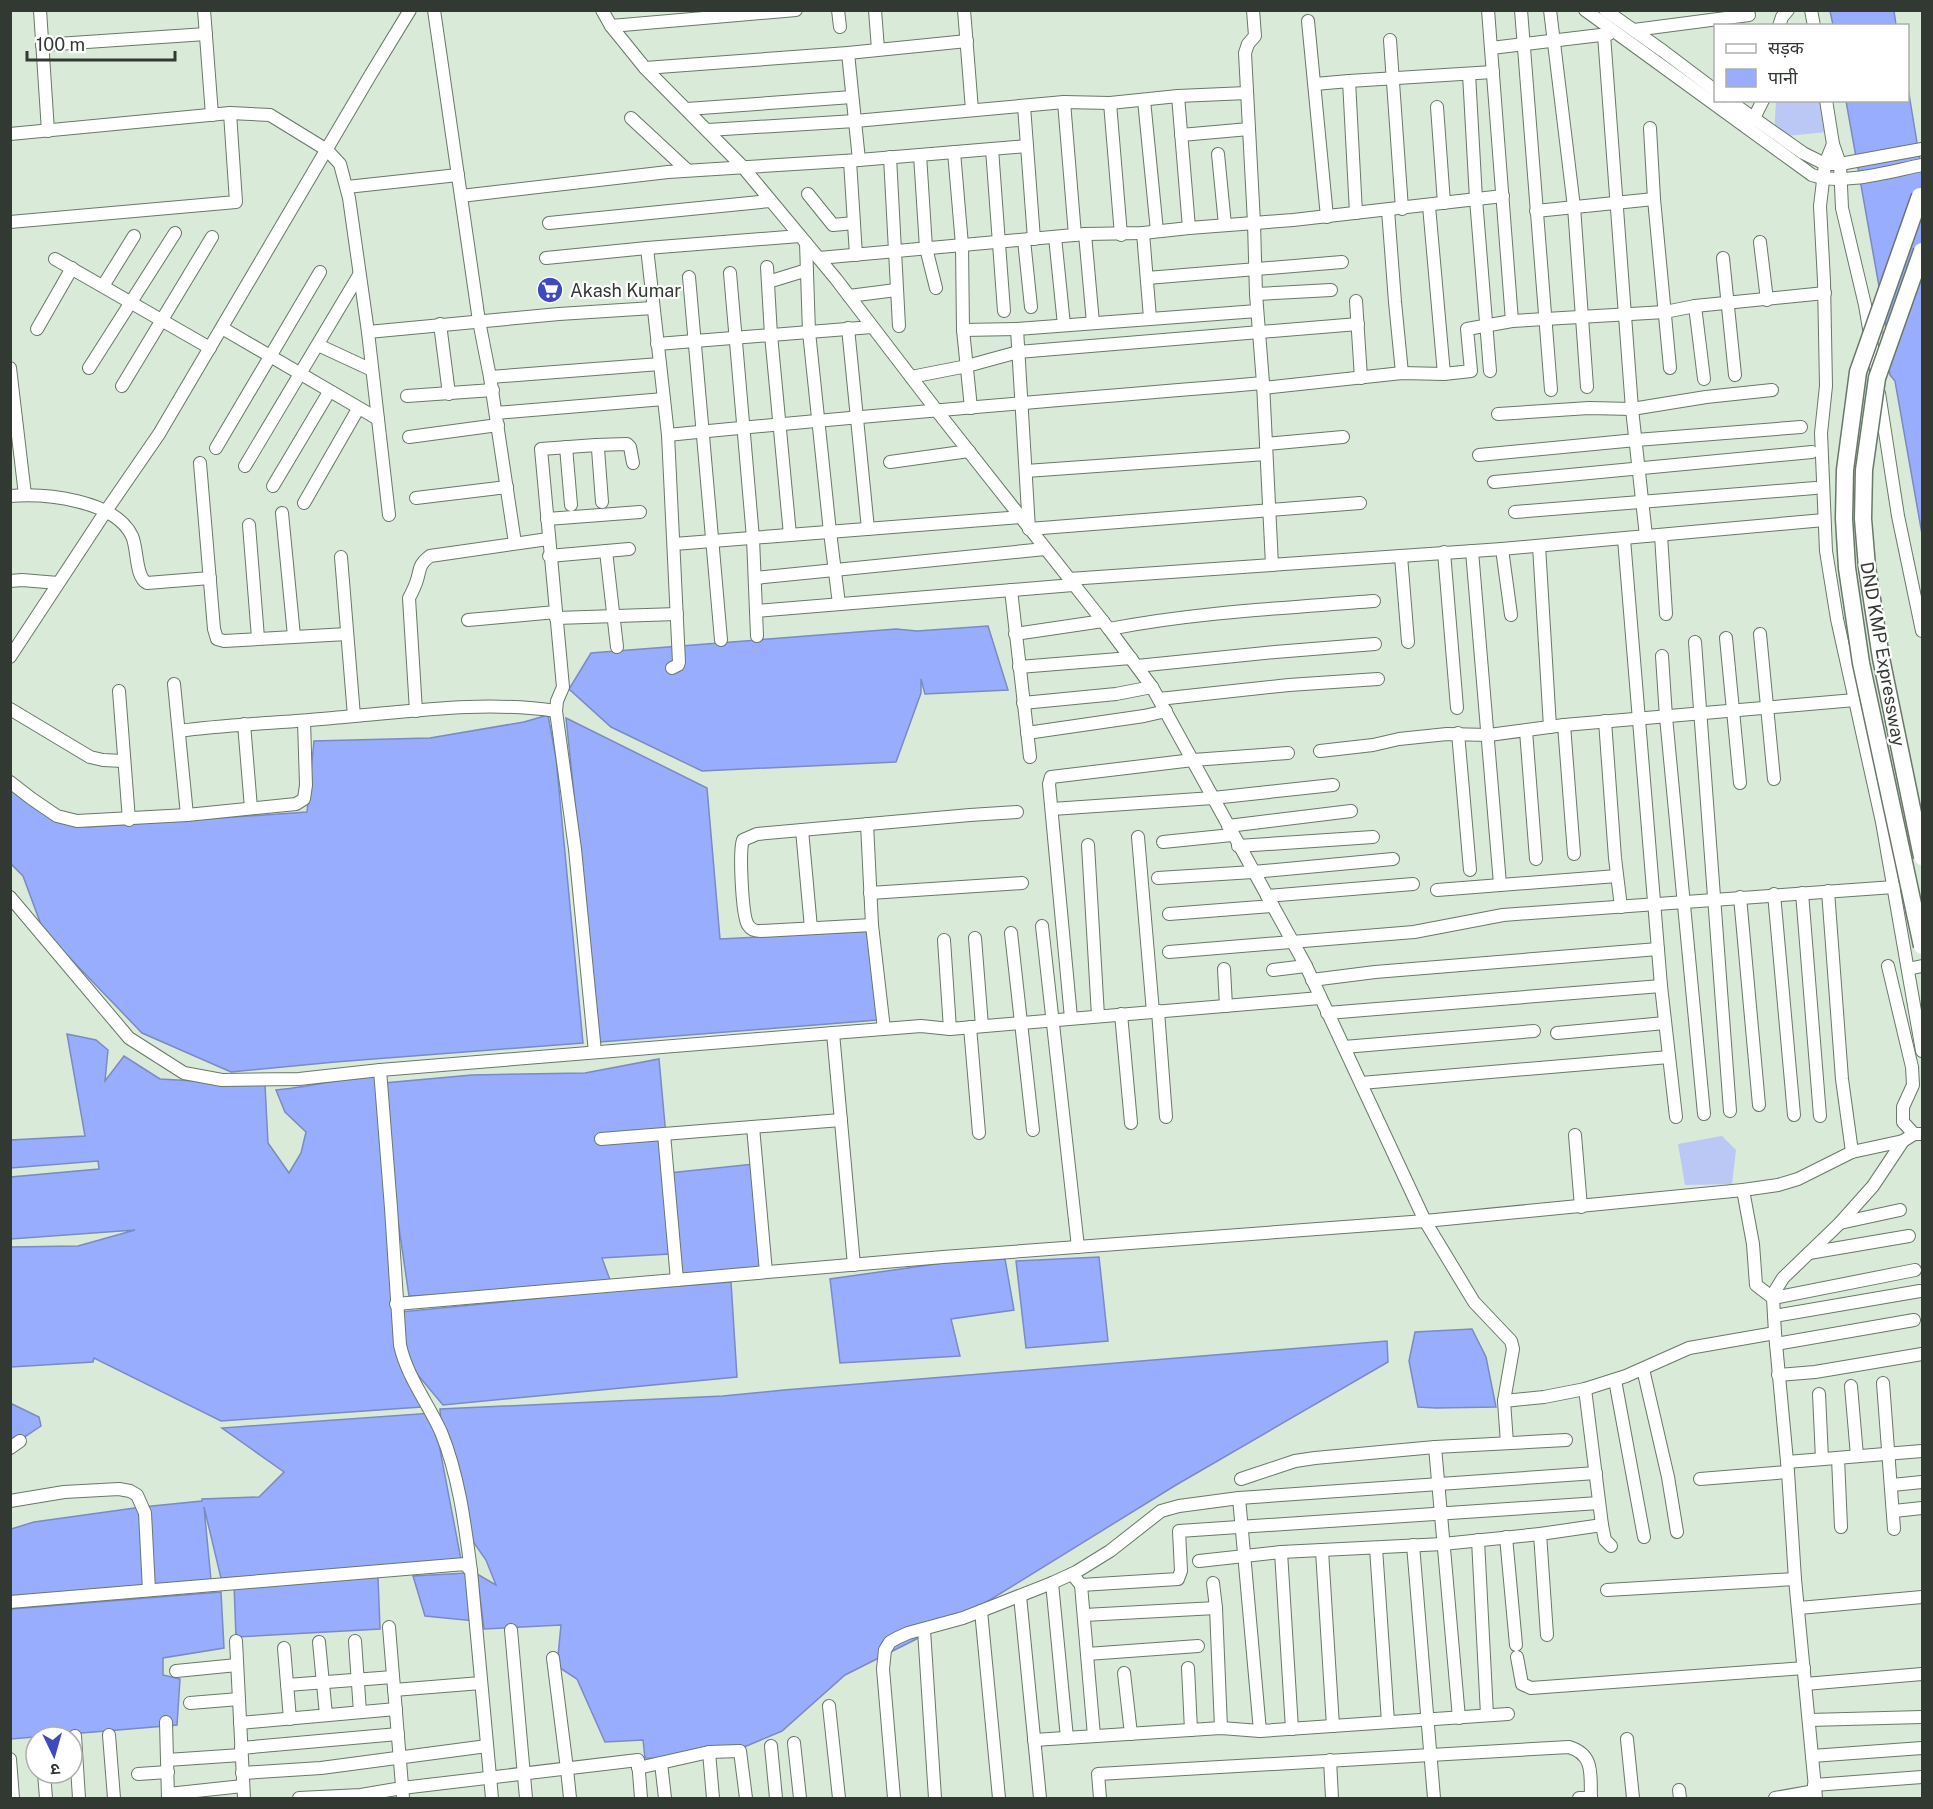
<svg xmlns="http://www.w3.org/2000/svg" width="1933" height="1809" font-family="'Public Sans','Noto Sans Devanagari',sans-serif">
  <rect width="100%" height="100%" fill="#d9ead9"/>
  <!-- green -->
  <g fill="#bbc7f4">
    <polygon points="1776,101 1822,101 1828,132 1774,137"/>
    <polygon points="1722,1136 1736,1150 1732,1184 1685,1185 1678,1144"/>
  </g>
  <!-- water -->
  <g fill="#99adff" stroke="#7a8ac2" stroke-width="1.5">
    <polygon points="1830,11 1894,11 1896,25 1833,25"/>
    <polygon points="1908,88 1922,173 1922,534 1895,381 1890,375 1883,332 1887,331 1846,101 1908,100"/>
    <polygon points="988,626 1008,690 925,694 921,679 921,693 896,762 702,771 611,727 569,689 591,653 896,629 917,631"/>
    <polygon points="548,715 556,758 583,1043 335,1062 231,1072 142,1033 43,930 23,876 11,864 10,789 41,811 88,827 307,812 314,741 430,738 524,722"/>
    <polygon points="566,718 707,788 720,939 874,931 877,1020 600,1042"/>
    <path d="M67,1034L96,1040L108,1050L105,1081L124,1056L160,1079L265,1085L268,1143L289,1173L301,1153L306,1132L285,1112L276,1090C310,1087 343,1078 377,1076L401,1312L602,1292L492,1293L409,1296L393,1187L384,1083L472,1075L585,1073L659,1059L667,1147L669,1254L602,1258L614,1291L731,1282L737,1377L443,1405L412,1368L421,1407L221,1421L94,1358L93,1362L11,1367V1247L78,1246L135,1230L11,1239V1177L99,1169L98,1161L11,1168V1140L85,1136Z"/>
    <polygon points="754,1164 760,1269 678,1276 669,1173"/>
    <polygon points="1099,1257 1108,1341 1026,1348 1016,1261"/>
    <polygon points="1005,1259 1014,1310 951,1319 960,1356 840,1363 830,1279 943,1263"/>
    <polygon points="1472,1329 1486,1357 1496,1407 1436,1408 1418,1407 1409,1361 1415,1332"/>
    <polygon points="1387,1341 1388,1362 1176,1485 972,1611 845,1675 782,1731 737,1750 674,1759 645,1758 643,1740 605,1742 577,1679 557,1666 561,1625 484,1629 477,1574 496,1585 486,1560 472,1540 441,1427 440,1409 723,1396 784,1390"/>
    <polygon points="10,1403 39,1417 41,1426 11,1446"/>
    <polygon points="433,1413 463,1570 221,1578 204,1507 211,1580 11,1597 11,1529 34,1522 142,1507 202,1501 202,1499 259,1497 284,1472 222,1428"/>
    <polygon points="467,1573 475,1621 425,1616 413,1576"/>
    <polygon points="378,1577 380,1629 236,1637 234,1584"/>
    <polygon points="221,1592 224,1648 163,1658 163,1675 180,1679 177,1725 11,1739 11,1609"/>
  </g>
  <g fill="none" stroke-linecap="round" stroke-linejoin="round">
    <!-- minor casing -->
    <g stroke="#697869" stroke-width="14">
      <g id="minor">
        <polyline points="40,10 48,131"/>
        <polyline points="204,10 212,115"/>
        <polyline points="434,10 479,321 490,377 515,543"/>
        <polyline points="602,10 611,26 645,68 742,166 836,279 937,411 1109,629 1152,687 1306,966 1425,1221 1474,1302 1511,1341 1513,1349 1504,1401 1507,1443"/>
        <polyline points="838,10 840,27"/>
        <polyline points="875,10 878,49"/>
        <polyline points="964,10 972,110"/>
        <polyline points="1253,10 1255,36 1248,44 1245,53 1254,223 1256,294 1263,383 1272,565"/>
        <polyline points="1488,10 1512,321"/>
        <polyline points="1521,10 1551,390"/>
        <polyline points="1550,10 1574,207 1587,387"/>
        <path d="M1585,10L1812,175C1842,186 1891,171 1922,165"/>
        <polyline points="1605,10 1663,51 1716,91"/>
        <polyline points="1811,10 1814,26"/>
        <polyline points="1308,21 1327,217"/>
        <polyline points="611,26 796,10"/>
        <polyline points="1779,26 1782,17 1788,10"/>
        <polyline points="1634,30 1749,15"/>
        <polyline points="1604,35 1632,409 1646,536"/>
        <polyline points="1390,40 1402,209"/>
        <polyline points="42,45 206,34"/>
        <polyline points="1491,48 1609,34"/>
        <polyline points="848,53 859,160"/>
        <polyline points="645,68 848,53 967,41"/>
        <polyline points="1469,74 1476,199 1490,371"/>
        <polyline points="1349,81 1493,72"/>
        <polyline points="1315,84 1349,81 1356,213"/>
        <polyline points="1178,96 1189,228"/>
        <polyline points="1144,100 1157,231"/>
        <polyline points="1728,100 1803,153 1825,164 1840,164 1922,149"/>
        <polyline points="1826,100 1833,144 1840,164 1842,208 1865,305 1877,376"/>
        <polyline points="1064,102 1075,235"/>
        <polyline points="1110,103 1121,235"/>
        <polyline points="1024,106 1034,239"/>
        <polyline points="1437,107 1444,203"/>
        <polyline points="687,109 852,97"/>
        <polyline points="631,118 687,170"/>
        <polyline points="1753,120 1763,100"/>
        <polyline points="1650,128 1654,199 1670,368"/>
        <polyline points="708,130 855,121 1064,102 1110,103 1178,96 1247,93"/>
        <polyline points="10,134 230,113 270,115 327,150 340,164 349,198 368,332 389,515"/>
        <polyline points="1181,135 1249,129"/>
        <polyline points="1833,144 1825,164 1820,206 1824,281 1826,386 1821,433 1826,551 1837,619 1882,822 1922,1051"/>
        <polyline points="992,149 1004,311"/>
        <polyline points="954,152 962,245 963,330 971,408"/>
        <polyline points="1218,154 1225,225"/>
        <polyline points="920,155 926,248 936,288"/>
        <polyline points="890,157 899,326"/>
        <polyline points="850,161 856,255"/>
        <polyline points="347,187 458,175"/>
        <polyline points="808,194 833,225 854,223"/>
        <polyline points="461,196 668,172 859,160 1027,146"/>
        <polyline points="1429,206 1444,374"/>
        <polyline points="1388,210 1395,302 1402,373"/>
        <polyline points="1536,211 1654,199"/>
        <polyline points="10,222 236,202 230,113"/>
        <polyline points="549,223 770,201"/>
        <polyline points="1143,233 1150,318"/>
        <polyline points="1085,234 1093,323"/>
        <polyline points="1055,237 1064,325"/>
        <polyline points="1024,240 1031,307"/>
        <polyline points="1760,242 1767,300"/>
        <polyline points="806,243 809,332 830,532 839,604"/>
        <polyline points="647,248 668,435 679,662 678,665 672,668"/>
        <polyline points="546,258 647,248 800,236"/>
        <polyline points="819,258 1085,234 1143,233 1189,228 1293,220 1503,196"/>
        <polyline points="1723,258 1735,375"/>
        <polyline points="55,259 210,348"/>
        <polyline points="767,267 771,335 790,535"/>
        <polyline points="730,273 753,538 757,636"/>
        <polyline points="689,277 721,640"/>
        <polyline points="1147,278 1342,262"/>
        <polyline points="768,282 807,270"/>
        <polyline points="103,286 134,236"/>
        <polyline points="1256,294 1331,290"/>
        <polyline points="849,296 896,290"/>
        <polyline points="1356,301 1361,378"/>
        <polyline points="1695,306 1704,379"/>
        <polyline points="440,324 449,394"/>
        <polyline points="222,328 378,419"/>
        <polyline points="848,328 868,529"/>
        <polyline points="37,329 72,268"/>
        <polyline points="963,330 1017,329"/>
        <polyline points="368,332 559,314 653,308"/>
        <polyline points="657,344 872,327"/>
        <polyline points="318,345 372,370"/>
        <polyline points="10,368 25,495"/>
        <polyline points="89,368 175,233"/>
        <polyline points="490,377 660,364"/>
        <polyline points="911,377 967,366 1018,352 1358,324"/>
        <polyline points="122,386 212,237"/>
        <polyline points="1263,388 1402,373 1444,374 1471,371 1467,329 1512,321 1665,312 1695,306 1825,293"/>
        <polyline points="1879,393 1898,516 1922,631"/>
        <polyline points="407,396 493,390"/>
        <polyline points="496,413 664,399"/>
        <polyline points="1498,414 1589,408 1632,409 1706,397 1772,390"/>
        <path d="M668,435C866,415 1064,400 1263,383"/>
        <polyline points="409,437 498,425"/>
        <polyline points="1266,444 1343,437"/>
        <polyline points="596,445 627,444 630,447 633,463"/>
        <polyline points="566,447 571,505"/>
        <polyline points="216,448 320,272"/>
        <polyline points="1479,455 1636,440 1801,427"/>
        <polyline points="890,462 969,451"/>
        <polyline points="200,463 214,629 217,639 224,641 347,634"/>
        <polyline points="245,466 359,275"/>
        <polyline points="1026,471 1266,454"/>
        <polyline points="1494,482 1812,452"/>
        <polyline points="273,486 329,392"/>
        <path d="M10,496C45,493 115,500 132,536C138,549 135,577 147,583L210,578"/>
        <polyline points="416,498 507,487"/>
        <polyline points="304,503 358,409"/>
        <polyline points="1515,512 1815,488"/>
        <polyline points="282,513 294,636"/>
        <polyline points="547,519 640,512"/>
        <polyline points="249,525 258,638"/>
        <polyline points="1029,529 1017,329 1257,311"/>
        <polyline points="1029,529 1360,503"/>
        <polyline points="1661,535 1666,614"/>
        <polyline points="1624,539 1661,986 1676,1117"/>
        <polyline points="674,544 1020,517"/>
        <polyline points="1539,546 1550,727"/>
        <polyline points="1502,549 1511,615"/>
        <polyline points="606,551 617,647"/>
        <polyline points="1472,551 1500,884"/>
        <polyline points="1444,552 1457,708"/>
        <polyline points="549,556 629,549"/>
        <polyline points="1401,556 1408,642"/>
        <polyline points="341,557 354,716"/>
        <polyline points="755,578 1045,549"/>
        <polyline points="1069,579 1502,549 1824,520"/>
        <polyline points="10,581 22,580 58,583"/>
        <polyline points="1011,590 1030,757"/>
        <polyline points="756,611 1073,585"/>
        <polyline points="556,618 677,614"/>
        <polyline points="468,620 556,612"/>
        <path d="M1109,629C1197,612 1285,608 1374,601"/>
        <polyline points="1015,634 1103,621"/>
        <polyline points="1760,634 1774,779"/>
        <polyline points="1726,638 1740,783"/>
        <polyline points="1695,642 1730,1111"/>
        <polyline points="1662,656 1666,717 1704,1114"/>
        <polyline points="10,657 106,511 159,434 371,74 410,10"/>
        <polyline points="1137,666 1275,652 1375,644"/>
        <polyline points="1019,667 1131,658"/>
        <polyline points="174,684 187,815"/>
        <polyline points="119,691 129,820"/>
        <polyline points="1159,699 1289,685 1378,679"/>
        <polyline points="1023,703 1116,694 1152,687"/>
        <polyline points="10,709 90,757 103,760 123,761"/>
        <path d="M416,711L409,598C412,593 414,588 416,583C421,570 417,566 430,556L548,539"/>
        <polyline points="1605,721 1615,858 1621,907"/>
        <polyline points="244,724 251,808"/>
        <polyline points="1564,725 1574,854"/>
        <path d="M179,731C230,724 282,723 333,718C407,712 483,700 556,711"/>
        <polyline points="1526,731 1536,859"/>
        <polyline points="1027,733 1144,716 1166,711"/>
        <polyline points="1458,733 1470,870"/>
        <polyline points="1320,751 1373,745 1399,739 1447,734 1489,735 1564,725 1855,700"/>
        <polyline points="10,782 32,799 57,816 77,821 187,815 296,804 304,799 306,785 304,721"/>
        <polyline points="1052,809 1213,798 1333,785"/>
        <polyline points="867,824 872,925 884,1029"/>
        <polyline points="1228,826 1351,811"/>
        <polyline points="802,830 811,928"/>
        <polyline points="1138,837 1153,1012"/>
        <polyline points="1163,842 1232,835"/>
        <polyline points="1088,845 1098,1016"/>
        <polyline points="1238,846 1373,837"/>
        <polyline points="1158,878 1253,872 1393,859"/>
        <polyline points="1437,890 1617,876"/>
        <polyline points="1828,891 1842,1079 1852,1152"/>
        <polyline points="870,893 1022,883"/>
        <polyline points="1802,893 1820,1116"/>
        <polyline points="1774,894 1794,1115"/>
        <polyline points="1267,896 1413,884"/>
        <polyline points="10,897 129,1038 184,1073 222,1080 299,1079 380,1070 833,1033 854,1265"/>
        <polyline points="1740,897 1759,1105"/>
        <polyline points="1169,914 1273,906"/>
        <path d="M872,925L760,931C755,931 751,930 748,925C742,916 739,851 743,840L757,834L970,815L1017,812"/>
        <polyline points="1042,926 1078,1247"/>
        <polyline points="1011,933 1033,1130"/>
        <polyline points="975,938 982,1026"/>
        <polyline points="944,940 950,1029"/>
        <polyline points="1169,952 1414,932 1503,915 1894,887"/>
        <polyline points="1888,966 1912,1067 1913,1085 1903,1107 1903,1122 1914,1134"/>
        <polyline points="1224,969 1226,1006"/>
        <polyline points="1908,969 1922,966"/>
        <polyline points="1273,970 1306,966"/>
        <polyline points="1312,980 1375,972 1658,949"/>
        <polyline points="1158,1011 1166,1117"/>
        <polyline points="1327,1013 1661,986"/>
        <polyline points="1121,1014 1131,1123"/>
        <polyline points="1071,1018 1049,784 1051,777 1193,760 1288,753"/>
        <polyline points="970,1027 979,1133"/>
        <polyline points="833,1033 921,1026 950,1029 1320,998"/>
        <polyline points="1557,1033 1665,1023"/>
        <polyline points="1344,1047 1534,1031"/>
        <polyline points="595,1052 575,849 556,711 557,701 563,687 541,449 596,445 598,449 602,502"/>
        <path d="M380,1070L391,1208L400,1345C407,1377 428,1403 441,1432C459,1476 465,1525 471,1571"/>
        <polyline points="1361,1083 1669,1057"/>
        <polyline points="753,1127 766,1272"/>
        <polyline points="664,1134 677,1280"/>
        <polyline points="1575,1135 1581,1207"/>
        <polyline points="601,1139 841,1120"/>
        <polyline points="1743,1190 1753,1244 1756,1285 1773,1298 1915,1270"/>
        <polyline points="1840,1223 1900,1210"/>
        <polyline points="1809,1253 1909,1236"/>
        <polyline points="396,1304 943,1257 1425,1221 1743,1190 1778,1185 1798,1179 1852,1152 1903,1141"/>
        <polyline points="1774,1316 1920,1291"/>
        <polyline points="1776,1344 1914,1320"/>
        <polyline points="1643,1369 1668,1477 1677,1532"/>
        <polyline points="1778,1375 1815,1372 1922,1354"/>
        <polyline points="1615,1380 1644,1537"/>
        <polyline points="1883,1383 1894,1529"/>
        <polyline points="1851,1386 1857,1456"/>
        <polyline points="1585,1389 1602,1525 1605,1540 1611,1546"/>
        <polyline points="1819,1394 1822,1459"/>
        <polyline points="1504,1401 1544,1397 1585,1389 1626,1376 1689,1348 1775,1333"/>
        <polyline points="1435,1447 1459,1718"/>
        <polyline points="10,1448 20,1441"/>
        <polyline points="1838,1458 1841,1527"/>
        <polyline points="1787,1462 1922,1451"/>
        <polyline points="1241,1479 1295,1461 1315,1458 1435,1447 1566,1440"/>
        <polyline points="1700,1479 1788,1472"/>
        <polyline points="1892,1485 1922,1482"/>
        <polyline points="1239,1498 1260,1731"/>
        <polyline points="10,1501 64,1492 119,1489 130,1491 137,1495 145,1513 149,1590"/>
        <polyline points="1894,1511 1922,1508"/>
        <polyline points="1540,1534 1547,1635"/>
        <polyline points="1506,1537 1516,1645"/>
        <polyline points="1478,1540 1487,1715"/>
        <polyline points="1413,1545 1434,1798"/>
        <polyline points="1376,1548 1388,1722"/>
        <polyline points="1322,1551 1333,1726"/>
        <polyline points="1281,1552 1292,1729"/>
        <polyline points="1199,1561 1281,1552 1443,1544 1540,1534 1602,1525"/>
        <polyline points="1072,1574 1081,1585 1178,1579 1181,1571 1179,1531 1599,1503"/>
        <polyline points="1052,1583 1067,1738"/>
        <polyline points="1213,1583 1216,1608 1221,1728"/>
        <polyline points="1081,1585 1094,1736"/>
        <polyline points="1607,1590 1795,1579"/>
        <polyline points="1020,1596 1040,1798"/>
        <polyline points="10,1602 465,1564 471,1571 492,1798"/>
        <polyline points="1799,1608 1922,1597"/>
        <polyline points="981,1611 999,1798"/>
        <polyline points="1084,1615 1216,1608"/>
        <polyline points="389,1627 403,1798"/>
        <polyline points="511,1630 526,1798"/>
        <polyline points="924,1630 935,1798"/>
        <polyline points="236,1641 244,1798"/>
        <polyline points="355,1641 360,1712"/>
        <polyline points="319,1642 326,1715"/>
        <polyline points="284,1648 290,1719"/>
        <polyline points="1087,1654 1198,1646"/>
        <polyline points="1517,1657 1522,1684 1531,1688 1804,1668"/>
        <polyline points="553,1658 567,1769 570,1798"/>
        <polyline points="1188,1668 1191,1730"/>
        <polyline points="176,1671 237,1665"/>
        <polyline points="1124,1673 1131,1734"/>
        <polyline points="1805,1684 1922,1674"/>
        <polyline points="287,1685 393,1677"/>
        <polyline points="394,1690 481,1683"/>
        <polyline points="190,1703 239,1699"/>
        <polyline points="829,1706 839,1798"/>
        <polyline points="1809,1720 1922,1717"/>
        <polyline points="166,1722 168,1798"/>
        <polyline points="240,1723 396,1709"/>
        <polyline points="109,1735 114,1798"/>
        <polyline points="75,1736 79,1798"/>
        <polyline points="1627,1739 1633,1798"/>
        <polyline points="1034,1740 1221,1728 1260,1731 1508,1714"/>
        <polyline points="794,1743 800,1798"/>
        <polyline points="771,1746 776,1798"/>
        <polyline points="241,1748 398,1734"/>
        <polyline points="709,1752 713,1798"/>
        <polyline points="1812,1756 1922,1748"/>
        <polyline points="10,1759 13,1798"/>
        <polyline points="167,1760 241,1755"/>
        <polyline points="1330,1760 1332,1798"/>
        <polyline points="661,1763 665,1798"/>
        <polyline points="638,1768 709,1752 740,1751 746,1798"/>
        <polyline points="44,1773 46,1798"/>
        <polyline points="242,1773 321,1768 487,1746"/>
        <polyline points="138,1774 168,1772"/>
        <polyline points="1814,1785 1922,1777"/>
        <polyline points="1679,1790 1680,1798"/>
        <polyline points="168,1794 243,1786"/>
        <polyline points="299,1798 361,1795 402,1788 638,1760 641,1798"/>
        <polyline points="894,1798 883,1669 885,1650 890,1642 897,1638 908,1633 963,1618 1052,1583 1076,1572 1110,1551 1161,1511 1179,1506 1239,1498 1596,1473"/>
        <path d="M1100,1798L1098,1774L1569,1747C1595,1755 1590,1775 1591,1798"/>
        <polyline points="1579,1798 1591,1798"/>
        <polyline points="1775,1798 1815,1791"/>
        <polyline points="1816,1798 1795,1579 1788,1472 1775,1333 1773,1298 1775,1291 1783,1278 1840,1223 1873,1186 1903,1141 1914,1134 1922,1134"/>
      </g>
    </g>
    <!-- minor -->
    <use href="#minor" stroke="#fff" stroke-width="12"/>
    <!-- highway-bridge casing -->
    <g stroke="#697869" stroke-width="19" stroke-linecap="butt">
      <g id="highway-bridge">
        <polyline points="1920,196 1858,372 1845,470 1844,519 1847,568 1861,663 1922,946"/>
        <polyline points="1922,251 1877,378 1864,470 1863,519 1867,567 1881,658 1922,857"/>
      </g>
    </g>
    <!-- highway-bridge -->
    <use href="#highway-bridge" stroke="#fff" stroke-width="16"/>
  </g>
  <!-- icons -->
  <defs>
    <g id="supermarket-disc" transform="scale(1.35)"><circle r="9.5" fill="#3e4abe" stroke="#fff"/><path d="M-6-5.5h2.5l.6 2H6L4.5 2H-2.5L-4.4-4H-6ZM-1.5 3.2a1.3 1.3 0 1 0 .1 0ZM3 3.2a1.3 1.3 0 1 0 .1 0Z" fill="#fff"/></g>
  </defs>
  <g fill-rule="evenodd">
    <use href="#supermarket-disc" x="550" y="290"/>
  </g>
  <g text-anchor="middle" dominant-baseline="central" stroke-width="4.5" stroke-linejoin="round" paint-order="stroke">
    <!-- poi labels -->
    <g font-size="18" fill="#323832" stroke="#fff" text-anchor="start">
      <text x="570" y="290">Akash Kumar</text>
    </g>
    <!-- street labels -->
    <g font-size="18" fill="#323832" stroke="#fff">
      <text transform="translate(1883 654) rotate(80)">DND KMP Expressway</text>
    </g>
  </g>
  <!-- border -->
  <rect width="1933" height="1809" fill="none" stroke="#323832" stroke-width="24"/>
  <!-- legend -->
  <rect x="1714" y="24" width="195" height="78" fill="#ffffff" stroke="#adafad" stroke-width="1.5"/>
  <rect x="1726" y="44" width="30" height="9" fill="#ffffff" stroke="#adafad" stroke-width="1.5"/>
  <text x="1768" y="54" font-size="18" fill="#323832">सड़क</text>
  <rect x="1726" y="69" width="30" height="18" fill="#99adff" stroke="#adafad" stroke-width="1.5"/>
  <text x="1768" y="84" font-size="18" fill="#323832">पानी</text>
  <!-- north arrow -->
  <g transform="translate(54 1755) rotate(175)"><circle r="28" fill="#ffffff" stroke="#adafad" stroke-width="1.5"/>
  <path d="M0-4.5L10 22L0 15L-10 22Z" fill="#3e4abe"/>
  <text y="-9" font-size="16" font-weight="bold" text-anchor="middle" fill="#323832">उ</text>
  </g>
  <!-- scale -->
  <path d="M27 51v9h148v-9" fill="none" stroke="#323832" stroke-width="3"/>
  <text x="36" y="51" font-size="18" fill="#323832" stroke="#ffffff" stroke-width="4.5" paint-order="stroke">100 m</text>
</svg>
